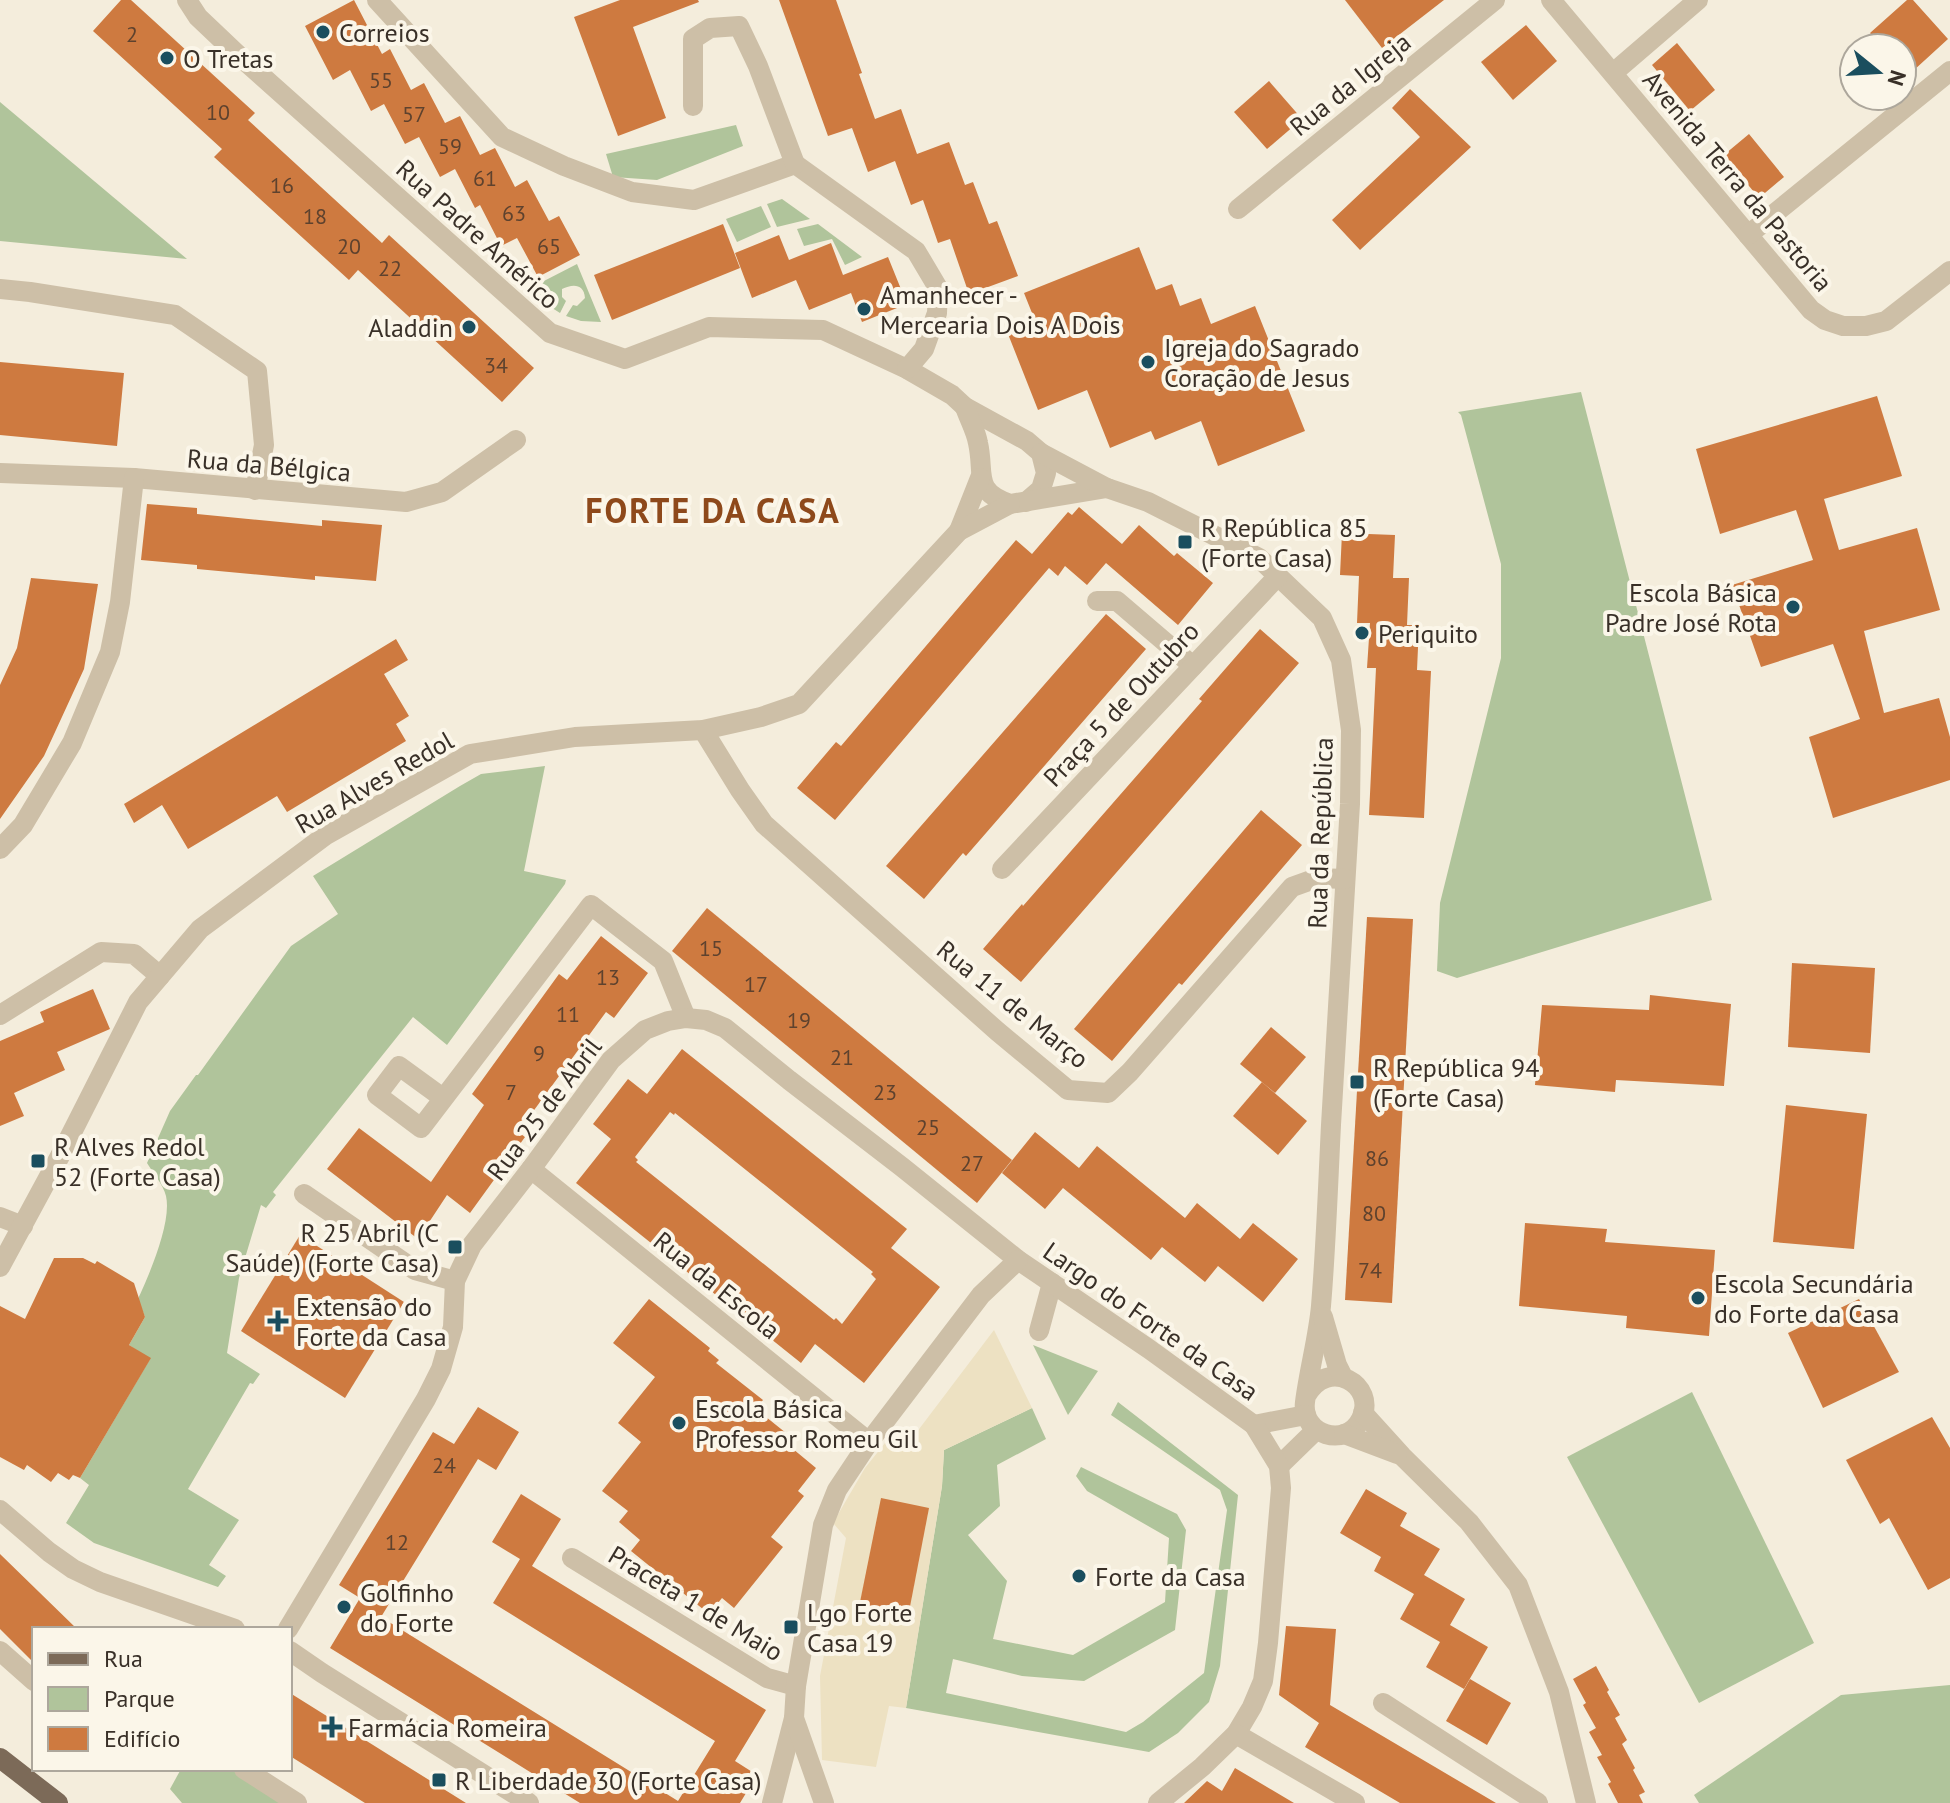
<svg xmlns="http://www.w3.org/2000/svg" width="1950" height="1803" font-family="'PT Sans',sans-serif">
  <rect width="100%" height="100%" fill="#f4eddc"/>
  <!-- green -->
  <g fill="#b0c49b">
    <polygon points="0,102 187,259 0,241"/>
    <polygon points="736,125 743,146 657,180 613,177 606,154"/>
    <polygon points="782,199 810,219 777,227 767,204"/>
    <polygon points="761,206 771,227 737,242 726,219"/>
    <polygon points="818,224 862,257 845,265 832,239 804,246 797,229"/>
    <path d="M577,264L601,322L581,321L566,316L573,305L577,306L585,298C584,283 572,284 562,289V297L566,301L560,313L538,299L545,288L542,282Z"/>
    <polygon points="1581,392 1712,900 1457,978 1437,971 1440,903 1501,658 1501,564 1461,415 1458,412"/>
    <path d="M545,766L524,871L566,880L565,884L447,1045L413,1017L273,1192L276,1195L266,1208L261,1205L239,1278L227,1353L260,1374L253,1384L250,1383L188,1489L239,1520L209,1565L226,1576L218,1587L94,1543L66,1523L89,1485L80,1478L150,1359L129,1345L145,1317L138,1299C149,1275 172,1222 166,1196C163,1184 153,1173 147,1163L170,1111L196,1075H198L291,946L338,914L313,876L460,786L481,774Z"/>
    <polygon points="1033,1345 1098,1371 1068,1415"/>
    <polygon points="1692,1392 1814,1643 1699,1703 1567,1457"/>
    <polygon points="1118,1402 1238,1495 1220,1666 1209,1702 1178,1733 1149,1752 906,1708 942,1486 944,1450 1032,1408 1046,1439 997,1465 1000,1506 968,1535 1007,1581 993,1639 1073,1655 1165,1602 1169,1538 1087,1491 1076,1476 1081,1467 1177,1514 1186,1530 1175,1630 1084,1681 1022,1676 953,1659 946,1693 1126,1732 1143,1722 1204,1673 1227,1510 1220,1490 1111,1415"/>
    <polygon points="1950,1685 1950,1803 1699,1803 1694,1795 1841,1695"/>
    <polygon points="181,1769 235,1769 287,1803 182,1803 170,1789"/>
  </g>
  <!-- plaza -->
  <polygon fill="#ede1c2" points="994,1330 1032,1408 944,1450 942,1486 906,1708 889,1706 876,1767 822,1760 820,1676 846,1538 833,1523 865,1468 889,1438 904,1449"/>
  <!-- building -->
  <g fill="#ce7a40" fill-rule="evenodd">
    <polygon points="121,0 131,0 255,113 248,120 382,243 389,235 534,368 502,402 358,270 349,280 214,157 222,149 93,31"/>
    <polygon points="354,0 382,54 390,49 411,90 424,83 445,123 460,116 480,155 495,148 515,187 527,180 549,221 559,216 580,255 538,277 517,238 501,246 480,205 475,208 455,169 440,177 419,137 405,144 384,104 371,111 350,70 333,80 305,26"/>
    <polygon points="620,0 698,0 699,2 633,27 666,118 618,136 574,17"/>
    <polygon points="779,0 836,0 862,73 859,74 875,119 901,109 917,154 949,142 965,185 973,182 989,224 997,221 1018,276 969,294 950,239 938,243 923,200 911,205 895,161 868,172 852,128 828,136"/>
    <polygon points="1345,0 1444,0 1382,48"/>
    <polygon points="1907,0 1913,0 1948,39 1902,81 1902,48 1883,48 1870,33"/>
    <polygon points="1526,25 1557,61 1513,100 1481,62"/>
    <polygon points="1677,43 1715,90 1690,111 1652,65"/>
    <polygon points="1269,81 1302,119 1267,149 1234,112"/>
    <polygon points="1410,89 1471,147 1360,250 1332,220 1420,137 1392,108"/>
    <polygon points="1749,134 1784,177 1759,198 1744,180 1739,183 1719,159"/>
    <polygon points="723,224 740,268 612,320 594,275"/>
    <polygon points="779,235 789,260 831,243 843,275 888,257 907,304 862,322 851,293 809,310 796,280 752,298 735,253"/>
    <polygon points="1139,247 1156,290 1172,284 1180,306 1201,298 1211,324 1255,306 1305,431 1218,466 1201,421 1155,440 1151,431 1110,448 1087,390 1038,410 1008,334 1036,323 1024,293"/>
    <polygon points="0,362 124,373 117,446 0,435"/>
    <polygon points="1877,396 1902,476 1824,499 1839,550 1917,528 1940,610 1864,631 1884,713 1939,698 1950,737 1950,780 1833,818 1809,737 1860,719 1833,644 1761,667 1732,585 1813,560 1796,510 1720,534 1696,449"/>
    <polygon points="147,504 197,508 197,514 322,526 322,520 382,525 376,581 315,576 315,580 197,569 197,565 141,560"/>
    <polygon points="1079,507 1122,544 1139,525 1174,556 1177,553 1213,583 1178,625 1106,563 1087,585 1065,566 1058,576 1049,568 835,820 797,788 836,742 841,746 1016,540 1032,554 1068,512 1072,515"/>
    <polygon points="1342,533 1395,535 1393,578 1409,578 1407,625 1419,625 1417,670 1431,671 1424,818 1369,815 1376,668 1367,668 1370,623 1357,623 1359,576 1340,575"/>
    <polygon points="31,578 98,584 84,669 44,756 0,819 0,685 17,648"/>
    <polygon points="1106,614 1146,649 966,856 963,853 924,899 886,866"/>
    <polygon points="1260,629 1299,663 1021,982 983,949 1022,904 1023,906 1202,701 1199,699"/>
    <polygon points="396,639 408,660 384,674 409,716 396,724 406,741 287,812 277,796 188,849 162,805 134,823 124,804"/>
    <polygon points="1261,810 1302,845 1182,985 1179,983 1112,1061 1074,1029"/>
    <polygon points="707,908 1012,1160 977,1203 672,951"/>
    <polygon points="1367,917 1413,919 1392,1303 1345,1300"/>
    <polygon points="601,936 648,973 614,1018 606,1012 576,1053 518,1132 525,1137 470,1213 447,1195 418,1239 327,1169 359,1128 431,1182 484,1105 472,1094 559,974 567,980"/>
    <polygon points="1792,963 1875,968 1870,1053 1788,1047"/>
    <polygon points="93,989 110,1029 57,1052 65,1070 14,1093 24,1116 0,1126 0,1041 44,1022 40,1012"/>
    <polygon points="1650,995 1731,1004 1724,1086 1616,1080 1615,1092 1535,1085 1542,1005 1649,1010"/>
    <polygon points="1271,1027 1306,1057 1275,1093 1240,1064"/>
    <path d="M682,1049L907,1229L891,1248L940,1287L864,1383L815,1344L801,1363L576,1183L611,1139L593,1124L628,1079L647,1094ZM670,1112L674,1115L675,1113L873,1272L871,1274L876,1279L842,1324L836,1318L834,1320L636,1162L638,1160L635,1157Z"/>
    <polygon points="1262,1082 1307,1121 1278,1155 1233,1116"/>
    <polygon points="1786,1105 1867,1114 1854,1249 1773,1242"/>
    <polygon points="1035,1132 1079,1168 1097,1146 1185,1218 1197,1203 1240,1239 1253,1223 1298,1259 1263,1302 1218,1266 1205,1282 1162,1247 1151,1260 1063,1188 1045,1209 1002,1173"/>
    <polygon points="1525,1223 1607,1229 1605,1242 1715,1250 1709,1336 1626,1328 1627,1316 1519,1306"/>
    <polygon points="300,1235 404,1302 345,1398 241,1331"/>
    <polygon points="54,1258 83,1258 95,1264 97,1261 134,1283 145,1317 129,1345 151,1358 80,1478 73,1475 69,1480 58,1473 51,1482 27,1465 24,1470 0,1457 0,1306 25,1319"/>
    <polygon points="649,1299 710,1348 708,1351 719,1360 716,1363 763,1400 756,1409 786,1433 781,1439 816,1468 798,1491 804,1496 771,1537 783,1547 734,1608 722,1598 709,1614 631,1551 640,1540 619,1522 628,1511 602,1491 641,1442 618,1423 655,1377 613,1343"/>
    <polygon points="1859,1299 1899,1372 1823,1408 1788,1333"/>
    <polygon points="478,1407 519,1432 496,1470 478,1459 381,1617 678,1801 715,1741 493,1603 520,1559 492,1542 521,1494 561,1519 532,1566 766,1710 735,1761 757,1775 740,1803 580,1803 330,1648 360,1598 339,1585 433,1432 454,1444"/>
    <polygon points="1932,1417 1950,1448 1950,1578 1928,1590 1889,1518 1880,1524 1846,1460"/>
    <polygon points="1366,1489 1407,1513 1400,1526 1440,1549 1424,1575 1465,1599 1450,1625 1488,1647 1464,1689 1426,1667 1440,1642 1400,1619 1414,1594 1374,1571 1381,1557 1340,1533"/>
    <polygon points="881,1498 929,1508 908,1617 859,1607"/>
    <polygon points="0,1554 77,1629 34,1629 34,1663 0,1629"/>
    <polygon points="1286,1626 1336,1629 1330,1705 1496,1803 1400,1803 1305,1747 1319,1723 1279,1695"/>
    <polygon points="1596,1666 1609,1690 1607,1692 1620,1715 1615,1718 1627,1740 1622,1744 1635,1768 1633,1770 1645,1792 1639,1795 1643,1803 1618,1803 1608,1784 1611,1782 1597,1757 1602,1755 1589,1732 1596,1728 1583,1705 1586,1703 1573,1679"/>
    <polygon points="1470,1679 1511,1703 1487,1745 1446,1721"/>
    <polygon points="290,1693 389,1755 466,1803 365,1803 290,1756"/>
    <polygon points="1235,1768 1294,1803 1184,1803 1207,1781 1222,1791"/>
  </g>
  <g fill="none" stroke-linecap="round" stroke-linejoin="round">
    <!-- street -->
    <g stroke="#cdbfa7" stroke-width="20">
      <polyline points="187,0 198,17 237,54 550,333 625,359 709,327 823,330 907,369 952,395 965,407 1027,441 1041,453 1046,473 1041,489 1026,502"/>
      <polyline points="377,0 502,137 564,166 632,192 694,200 795,164 916,251 938,288 937,313 924,349 907,369"/>
      <polyline points="1551,0 1811,310 1825,320 1843,326 1866,326 1886,321 1950,271"/>
      <polyline points="1613,73 1698,0"/>
      <polyline points="693,106 693,39 710,28 739,26 758,66 795,164"/>
      <polyline points="1238,209 1495,0"/>
      <polyline points="1748,235 1950,71"/>
      <polyline points="0,289 30,292 175,315 257,371 264,445 255,490"/>
      <path d="M965,407C969,419 976,431 978,443C985,474 972,491 1010,504L1107,488"/>
      <path d="M1041,453L1107,488L1148,502L1259,558L1322,618L1341,660L1351,730L1350,804C1344,911 1337,1018 1331,1125C1328,1185 1326,1246 1321,1306C1318,1338 1309,1370 1305,1402C1301,1435 1346,1449 1361,1419C1378,1385 1328,1356 1306,1396"/>
      <polyline points="0,473 134,478 406,502 442,492 516,440"/>
      <polyline points="959,531 980,478"/>
      <polyline points="1097,601 1117,601 1193,666"/>
      <polyline points="703,730 740,790 764,824 997,1031 1068,1090 1108,1093 1130,1072 1292,887 1317,878 1345,879"/>
      <polyline points="0,849 23,825 72,743 110,652 120,602 134,478"/>
      <polyline points="1002,869 1278,576"/>
      <polyline points="0,1015 101,952 134,954 160,976"/>
      <polyline points="443,1098 399,1066 377,1095 421,1128 591,905 663,961 686,1018"/>
      <polyline points="531,1169 869,1442"/>
      <polyline points="304,1194 415,1270 455,1281"/>
      <polyline points="0,1217 23,1226"/>
      <polyline points="0,1267 60,1156 138,1002 200,929 326,835 470,754 575,737 703,730 761,717 799,704 959,531 1010,504"/>
      <polyline points="1323,1317 1337,1365 1343,1377"/>
      <polyline points="1039,1331 1052,1283"/>
      <polyline points="1363,1413 1402,1456 1469,1522 1518,1585 1559,1692 1586,1803"/>
      <polyline points="1254,1425 1306,1415"/>
      <polyline points="1344,1434 1397,1454"/>
      <polyline points="1279,1466 1316,1430"/>
      <polyline points="0,1510 49,1552 73,1569 100,1582 235,1629"/>
      <polyline points="572,1558 767,1678 796,1686"/>
      <polyline points="288,1629 426,1399 441,1369 453,1327 455,1281 472,1245 531,1169 611,1060 645,1030 668,1021 686,1018 706,1020 725,1028 789,1080 902,1167 1018,1260 1149,1349 1254,1425 1279,1466 1281,1488 1268,1643 1263,1681 1252,1707 1236,1734 1202,1767 1158,1803"/>
      <polyline points="0,1651 34,1681"/>
      <polyline points="290,1651 322,1673 529,1803"/>
      <polyline points="1383,1703 1538,1803"/>
      <polyline points="1236,1734 1355,1803"/>
      <polyline points="244,1769 297,1803"/>
      <polyline points="772,1803 794,1718"/>
      <polyline points="824,1803 794,1718 796,1686 823,1525 837,1490 869,1442 981,1295 1018,1260"/>
    </g>
    <!-- primary -->
    <polyline stroke="#7c6a58" stroke-width="20" points="0,1758 58,1803"/>
  </g>
  <!-- markers -->
  <g fill="#1a4e5e" stroke="#fbf6e9" stroke-width="3">
    <circle cx="323" cy="32" r="8"/>
    <circle cx="167" cy="58" r="8"/>
    <circle cx="864" cy="309" r="8"/>
    <circle cx="469" cy="327" r="8"/>
    <circle cx="1148" cy="362" r="8"/>
    <rect x="1177" y="534" width="16" height="16" rx="4"/>
    <circle cx="1793" cy="607" r="8"/>
    <circle cx="1362" cy="633" r="8"/>
    <rect x="1349" y="1074" width="16" height="16" rx="4"/>
    <rect x="30" y="1153" width="16" height="16" rx="4"/>
    <rect x="447" y="1239" width="16" height="16" rx="4"/>
    <circle cx="1698" cy="1298" r="8"/>
    <path d="M274 1309h8v8h8v8h-8v8h-8v-8h-8v-8h8z"/>
    <circle cx="679" cy="1423" r="8"/>
    <circle cx="1079" cy="1576" r="8"/>
    <circle cx="344" cy="1607" r="8"/>
    <rect x="783" y="1619" width="16" height="16" rx="4"/>
    <path d="M328 1715h8v8h8v8h-8v8h-8v-8h-8v-8h8z"/>
    <rect x="431" y="1772" width="16" height="16" rx="4"/>
  </g>
  <g text-anchor="middle" dominant-baseline="central" stroke-width="8" stroke-linejoin="round" paint-order="stroke">
    <!-- number labels -->
    <g font-size="22" fill="#5e422e">
      <text x="132" y="34">2</text>
      <text x="381" y="80">55</text>
      <text x="218" y="112">10</text>
      <text x="414" y="114">57</text>
      <text x="450" y="146">59</text>
      <text x="485" y="178">61</text>
      <text x="282" y="185">16</text>
      <text x="514" y="213">63</text>
      <text x="315" y="216">18</text>
      <text x="349" y="246">20</text>
      <text x="549" y="246">65</text>
      <text x="390" y="268">22</text>
      <text x="496" y="365">34</text>
      <text x="711" y="948">15</text>
      <text x="608" y="977">13</text>
      <text x="756" y="984">17</text>
      <text x="568" y="1014">11</text>
      <text x="799" y="1020">19</text>
      <text x="539" y="1053">9</text>
      <text x="842" y="1057">21</text>
      <text x="511" y="1092">7</text>
      <text x="885" y="1092">23</text>
      <text x="928" y="1127">25</text>
      <text x="1377" y="1158">86</text>
      <text x="972" y="1163">27</text>
      <text x="1374" y="1213">80</text>
      <text x="1370" y="1270">74</text>
      <text x="444" y="1465">24</text>
      <text x="397" y="1542">12</text>
    </g>
    <!-- poi labels -->
    <g font-size="26" fill="#393028" stroke="#fbf6e9" text-anchor="start">
      <text x="339" y="32">Correios</text>
      <text x="183" y="58">O Tretas</text>
      <text x="880" y="294">Amanhecer -<tspan x="880" dy="30">Mercearia Dois A Dois</tspan></text>
      <text x="453" y="327" text-anchor="end">Aladdin</text>
      <text x="1164" y="347">Igreja do Sagrado<tspan x="1164" dy="30">Coração de Jesus</tspan></text>
      <text x="1201" y="527">R República 85<tspan x="1201" dy="30">(Forte Casa)</tspan></text>
      <text x="1777" y="592" text-anchor="end">Escola Básica<tspan x="1777" dy="30">Padre José Rota</tspan></text>
      <text x="1378" y="633">Periquito</text>
      <text x="1373" y="1067">R República 94<tspan x="1373" dy="30">(Forte Casa)</tspan></text>
      <text x="54" y="1146">R Alves Redol<tspan x="54" dy="30">52 (Forte Casa)</tspan></text>
      <text x="439" y="1232" text-anchor="end">R 25 Abril (C<tspan x="439" dy="30">Saúde) (Forte Casa)</tspan></text>
      <text x="1714" y="1283">Escola Secundária<tspan x="1714" dy="30">do Forte da Casa</tspan></text>
      <text x="296" y="1306">Extensão do<tspan x="296" dy="30">Forte da Casa</tspan></text>
      <text x="695" y="1408">Escola Básica<tspan x="695" dy="30">Professor Romeu Gil</tspan></text>
      <text x="1095" y="1576">Forte da Casa</text>
      <text x="360" y="1592">Golfinho<tspan x="360" dy="30">do Forte</tspan></text>
      <text x="807" y="1612">Lgo Forte<tspan x="807" dy="30">Casa 19</tspan></text>
      <text x="348" y="1727">Farmácia Romeira</text>
      <text x="455" y="1780">R Liberdade 30 (Forte Casa)</text>
    </g>
    <!-- street labels -->
    <g font-size="26" fill="#393028" stroke="#fbf6e9">
      <text transform="translate(1350 84) rotate(-39)">Rua da Igreja</text>
      <text transform="translate(1738 181) rotate(50)">Avenida Terra da Pastoria</text>
      <text transform="translate(478 234) rotate(42)">Rua Padre Américo</text>
      <text transform="translate(269 465) rotate(5)">Rua da Bélgica</text>
      <text transform="translate(1121 704) rotate(-47)">Praça 5 de Outubro</text>
      <text transform="translate(374 782) rotate(-30)">Rua Alves Redol</text>
      <text transform="translate(1320 833) rotate(-88)">Rua da República</text>
      <text transform="translate(1013 1004) rotate(39)">Rua 11 de Março</text>
      <text transform="translate(544 1109) rotate(-53)">Rua 25 de Abril</text>
      <text transform="translate(717 1285) rotate(39)">Rua da Escola</text>
      <text transform="translate(1151 1321) rotate(35)">Largo do Forte da Casa</text>
      <text transform="translate(696 1603) rotate(31)">Praceta 1 de Maio</text>
    </g>
    <!-- district labels -->
    <g font-size="34" font-weight="bold" letter-spacing="2" fill="#8e491b" stroke="#fbf6e9">
      <text x="713" y="510">FORTE DA CASA</text>
    </g>
  </g>
  <!-- legend -->
  <rect x="32" y="1627" width="260" height="144" fill="#fbf6e9" stroke="#ada79c" stroke-width="2"/>
  <rect x="48" y="1653" width="40" height="12" fill="#7c6a58" stroke="#ada79c" stroke-width="2"/>
  <text x="104" y="1667" font-size="24" fill="#393028">Rua</text>
  <rect x="48" y="1687" width="40" height="24" fill="#b0c49b" stroke="#ada79c" stroke-width="2"/>
  <text x="104" y="1707" font-size="24" fill="#393028">Parque</text>
  <rect x="48" y="1727" width="40" height="24" fill="#ce7a40" stroke="#ada79c" stroke-width="2"/>
  <text x="104" y="1747" font-size="24" fill="#393028">Edifício</text>
  <!-- north arrow -->
  <g transform="translate(1878 72) rotate(108)"><circle r="38" fill="#fbf6e9" stroke="#ada79c" stroke-width="2"/>
  <path d="M0-6L14 30L0 20L-14 30Z" fill="#1a4e5e"/>
  <text y="-12" font-size="22" font-weight="bold" text-anchor="middle" fill="#393028">N</text>
  </g>
</svg>
